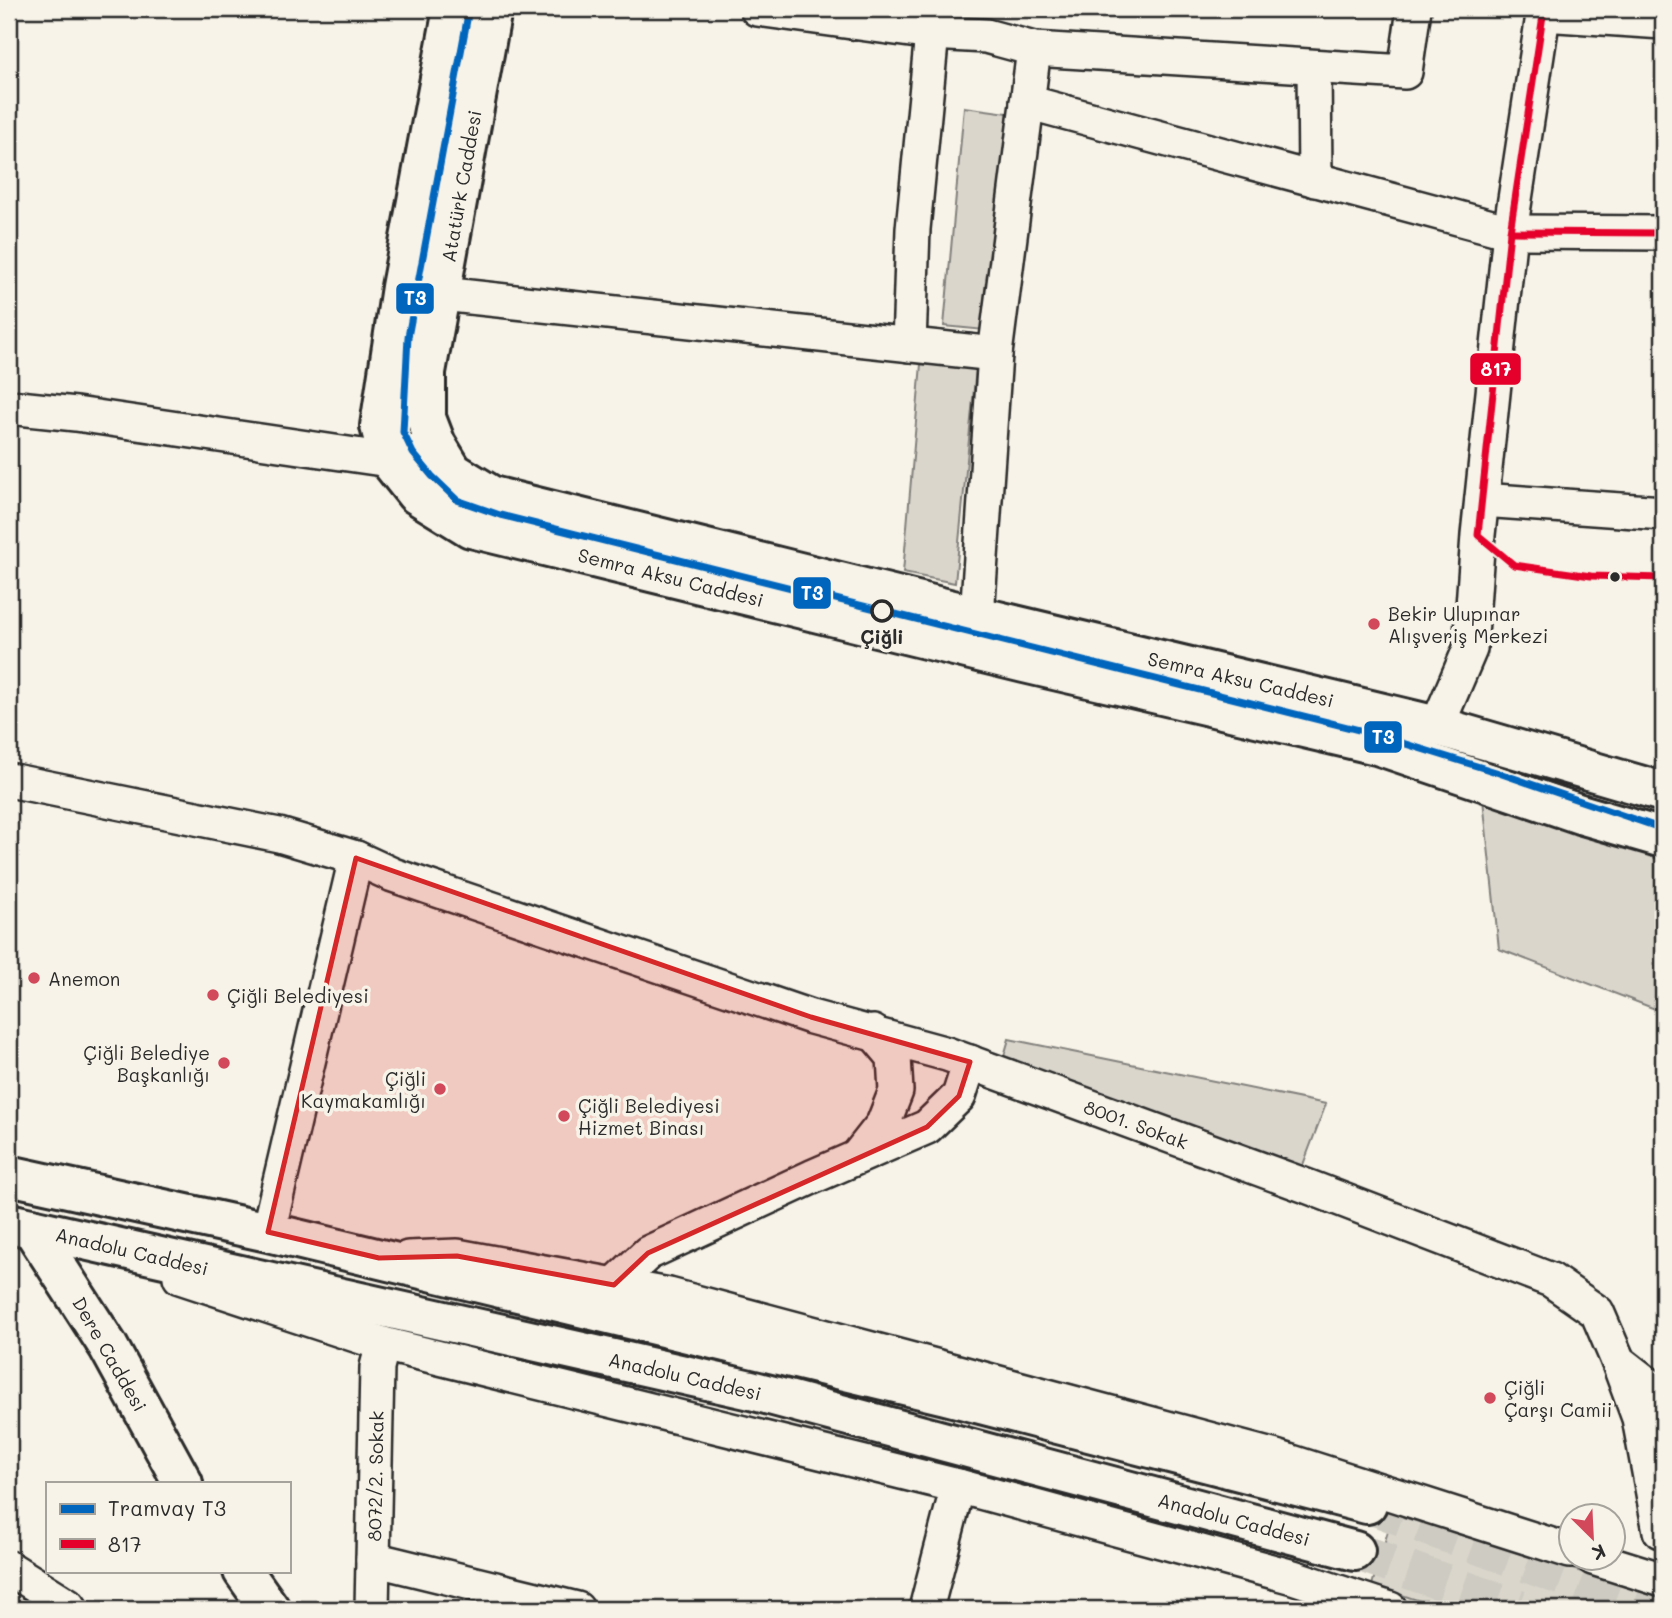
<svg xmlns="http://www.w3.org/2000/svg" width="1672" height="1618" font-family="Mali,sans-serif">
  <rect width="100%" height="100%" fill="#f7f3e8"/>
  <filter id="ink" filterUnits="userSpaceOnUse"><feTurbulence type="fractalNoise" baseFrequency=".0143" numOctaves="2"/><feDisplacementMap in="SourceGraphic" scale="14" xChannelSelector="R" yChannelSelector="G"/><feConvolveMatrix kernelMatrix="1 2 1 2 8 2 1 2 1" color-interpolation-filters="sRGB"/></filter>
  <g filter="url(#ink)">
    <!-- green -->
    <g fill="#dad6cc" stroke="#82807c" stroke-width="2">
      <polygon points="964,107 1008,113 985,330 944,326"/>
      <polygon points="921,364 976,368 955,583 903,573"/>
      <polygon points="1482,790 1663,850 1663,1012 1499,949"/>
      <polygon points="1009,1039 1326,1104 1301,1170 1002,1063"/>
      <polygon points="1393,1514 1663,1597 1663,1609 1444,1609 1372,1585"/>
    </g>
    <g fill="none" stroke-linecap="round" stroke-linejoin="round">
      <!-- trunk-tunnel -->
      <g stroke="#cecbc2" stroke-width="38" stroke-dasharray="38 19" stroke-linecap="butt">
        <polyline points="1367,1504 1649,1609"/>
        <polyline points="1355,1551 1519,1609"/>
      </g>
      <!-- minor casing -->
      <g stroke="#2b2b2b" stroke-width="38">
        <g id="minor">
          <polyline points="757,9 932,33 986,36 1034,49 1405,72 1414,9"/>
          <polyline points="1543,14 1663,22"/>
          <polyline points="1314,67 1315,180"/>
          <polyline points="1027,102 1510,232 1663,233"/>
          <polyline points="401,287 442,294 995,354"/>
          <polyline points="909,345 913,229 932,33"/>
          <polyline points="9,407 76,414 389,460 436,444"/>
          <polyline points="1482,500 1663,513"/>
          <polyline points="977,616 995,354 1034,49"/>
          <polyline points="1437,726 1470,649 1478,535 1510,232 1544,9"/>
          <polyline points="9,780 279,835 356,858 393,875 811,1017 947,1054 1309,1187 1551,1280 1597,1312 1618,1361 1663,1396"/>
          <polyline points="857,1157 883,1124 896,1091 894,1057 873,1032"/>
          <polyline points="268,1232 356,858"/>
          <polyline points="408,1258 457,1256 669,1295 1276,1457 1570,1551"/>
          <polyline points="180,1277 383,1344 958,1486 1293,1577 1390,1609"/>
          <polyline points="614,1285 648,1253 812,1177 927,1127 959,1096 970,1062"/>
          <polyline points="1618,1361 1639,1418 1660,1531"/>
          <polyline points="1593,1558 1663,1580"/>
          <polyline points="373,1559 577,1609"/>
          <polyline points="9,1568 68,1605 71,1609"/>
          <polyline points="372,1609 377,1367 383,1344"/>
          <polyline points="926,1609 958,1486"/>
        </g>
      </g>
      <!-- tertiary casing -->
      <g stroke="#2b2b2b" stroke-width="44">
        <g id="tertiary">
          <polyline points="453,9 401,287 380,426 389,460 416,494 471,528 1024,663 1377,745 1580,814 1663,838"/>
          <polyline points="492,9 426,372 426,418 436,444 453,472 492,496 977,616 1437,726 1663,792"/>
          <polyline points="32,1228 108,1346 183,1483"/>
          <polyline points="243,1571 270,1609"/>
        </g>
      </g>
      <!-- trunk casing -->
      <g stroke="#2b2b2b" stroke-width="44">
        <g id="trunk">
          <polyline points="9,1175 268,1232 946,1395 1367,1504"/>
          <polyline points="9,1223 751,1390 1355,1551"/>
        </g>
      </g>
      <!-- minor -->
      <use href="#minor" stroke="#f7f3e8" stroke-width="33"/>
      <!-- tertiary -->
      <use href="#tertiary" stroke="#f7f3e8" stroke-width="38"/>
      <!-- trunk -->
      <use href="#trunk" stroke="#f7f3e8" stroke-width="38"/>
      <!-- bus-1 casing -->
      <g stroke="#f7f3e8" stroke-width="12">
        <g id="bus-1">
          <polyline points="1544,9 1510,232 1478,535 1514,565 1591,576 1663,578"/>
          <polyline points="1510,232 1663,233"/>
        </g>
      </g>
      <!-- bus-1 -->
      <use href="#bus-1" stroke="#e4002b" stroke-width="7"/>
      <!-- tram-1 casing -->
      <g stroke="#f7f3e8" stroke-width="12">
        <polyline id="tram-1" points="469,9 408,337 403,432 413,453 432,476 457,500 500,515 1367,732 1496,772 1663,829"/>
      </g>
      <!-- tram-1 -->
      <use href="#tram-1" stroke="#0065bd" stroke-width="7"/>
    </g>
  </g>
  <!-- marked area -->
  <path fill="#d62828" fill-opacity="0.2" stroke="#d62828" stroke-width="5" stroke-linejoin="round" d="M356,858L811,1017L970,1062L959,1096L927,1127L648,1253L614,1285L457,1256L379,1258L268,1232Z"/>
  <!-- markers -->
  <circle fill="#2b2b2b" stroke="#f7f3e8" stroke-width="2.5" cx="1615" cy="577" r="6"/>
  <circle fill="#f7f3e8" stroke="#2b2b2b" stroke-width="3.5" cx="882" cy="611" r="10"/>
  <g fill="#d1495b" stroke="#f7f3e8" stroke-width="2.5">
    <circle cx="1374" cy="624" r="7"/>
    <circle cx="34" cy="978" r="7"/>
    <circle cx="213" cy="995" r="7"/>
    <circle cx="224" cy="1063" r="7"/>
    <circle cx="440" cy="1089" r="7"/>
    <circle cx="564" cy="1116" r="7"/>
    <circle cx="1490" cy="1398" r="7"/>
  </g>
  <g text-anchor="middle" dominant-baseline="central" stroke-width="7" stroke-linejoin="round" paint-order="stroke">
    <!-- street labels -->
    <g font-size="19" fill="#2b2b2b" stroke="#f7f3e8">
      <text transform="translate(461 186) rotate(-80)">Atatürk Caddesi</text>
      <text transform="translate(671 577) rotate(14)">Semra Aksu Caddesi</text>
      <text transform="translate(1241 679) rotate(13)">Semra Aksu Caddesi</text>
      <text transform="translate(1136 1124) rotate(20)">8001. Sokak</text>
      <text transform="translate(132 1251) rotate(13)">Anadolu Caddesi</text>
      <text transform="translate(110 1354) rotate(60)">Dere Caddesi</text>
      <text transform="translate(685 1376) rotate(13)">Anadolu Caddesi</text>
      <text transform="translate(375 1476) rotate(-89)">8072/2. Sokak</text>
      <text transform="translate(1234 1519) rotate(15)">Anadolu Caddesi</text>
    </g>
    <!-- poi labels -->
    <g font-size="19" fill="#2b2b2b" stroke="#f7f3e8" text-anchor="start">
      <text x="1388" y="613">Bekir Ulupınar<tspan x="1388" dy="22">Alışveriş Merkezi</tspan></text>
      <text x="48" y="978">Anemon</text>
      <text x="227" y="995">Çiğli Belediyesi</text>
      <text x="210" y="1052" text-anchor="end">Çiğli Belediye<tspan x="210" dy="22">Başkanlığı</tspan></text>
      <text x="426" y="1078" text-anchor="end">Çiğli<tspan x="426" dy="22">Kaymakamlığı</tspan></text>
      <text x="578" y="1105">Çiğli Belediyesi<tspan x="578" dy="22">Hizmet Binası</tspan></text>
      <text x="1504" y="1387">Çiğli<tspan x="1504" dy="22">Çarşı Camii</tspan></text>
    </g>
    <!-- stop labels -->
    <g font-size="19" font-weight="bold" fill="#2b2b2b" stroke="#f7f3e8">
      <text x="882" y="636">Çiğli</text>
    </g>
  </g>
  <g stroke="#f7f3e8" stroke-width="2.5">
    <rect x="395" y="282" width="40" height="33" rx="7" fill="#0065bd"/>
    <rect x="1469" y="352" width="53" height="34" rx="7" fill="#e4002b"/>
    <rect x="792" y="576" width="40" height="34" rx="7" fill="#0065bd"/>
    <rect x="1363" y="720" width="40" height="34" rx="7" fill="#0065bd"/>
  </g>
  <g font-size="19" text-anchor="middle" font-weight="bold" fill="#fff">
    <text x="415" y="305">T3</text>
    <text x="1496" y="376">817</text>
    <text x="812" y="600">T3</text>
    <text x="1383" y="744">T3</text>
  </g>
  <!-- margin -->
  <rect width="1672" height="1618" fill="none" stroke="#f7f3e8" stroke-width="35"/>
  <rect x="18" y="18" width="1637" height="1583" fill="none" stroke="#2b2b2b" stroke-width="2.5" filter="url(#ink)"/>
  <!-- legend -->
  <rect x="46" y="1482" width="245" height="91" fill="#f7f3e8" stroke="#a5a39c" stroke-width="2"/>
  <rect x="60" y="1504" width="35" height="10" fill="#0065bd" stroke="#a5a39c" stroke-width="2"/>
  <text x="108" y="1516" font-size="21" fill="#2b2b2b">Tramvay T3</text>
  <rect x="60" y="1539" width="35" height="10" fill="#e4002b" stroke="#a5a39c" stroke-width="2"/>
  <text x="108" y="1552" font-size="21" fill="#2b2b2b">817</text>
  <!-- north arrow -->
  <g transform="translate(1592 1537) rotate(156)"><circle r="33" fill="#f7f3e8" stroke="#a5a39c" stroke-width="2"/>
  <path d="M0-5L12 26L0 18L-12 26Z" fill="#d1495b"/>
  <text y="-10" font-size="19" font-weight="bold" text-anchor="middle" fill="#2b2b2b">K</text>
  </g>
</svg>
